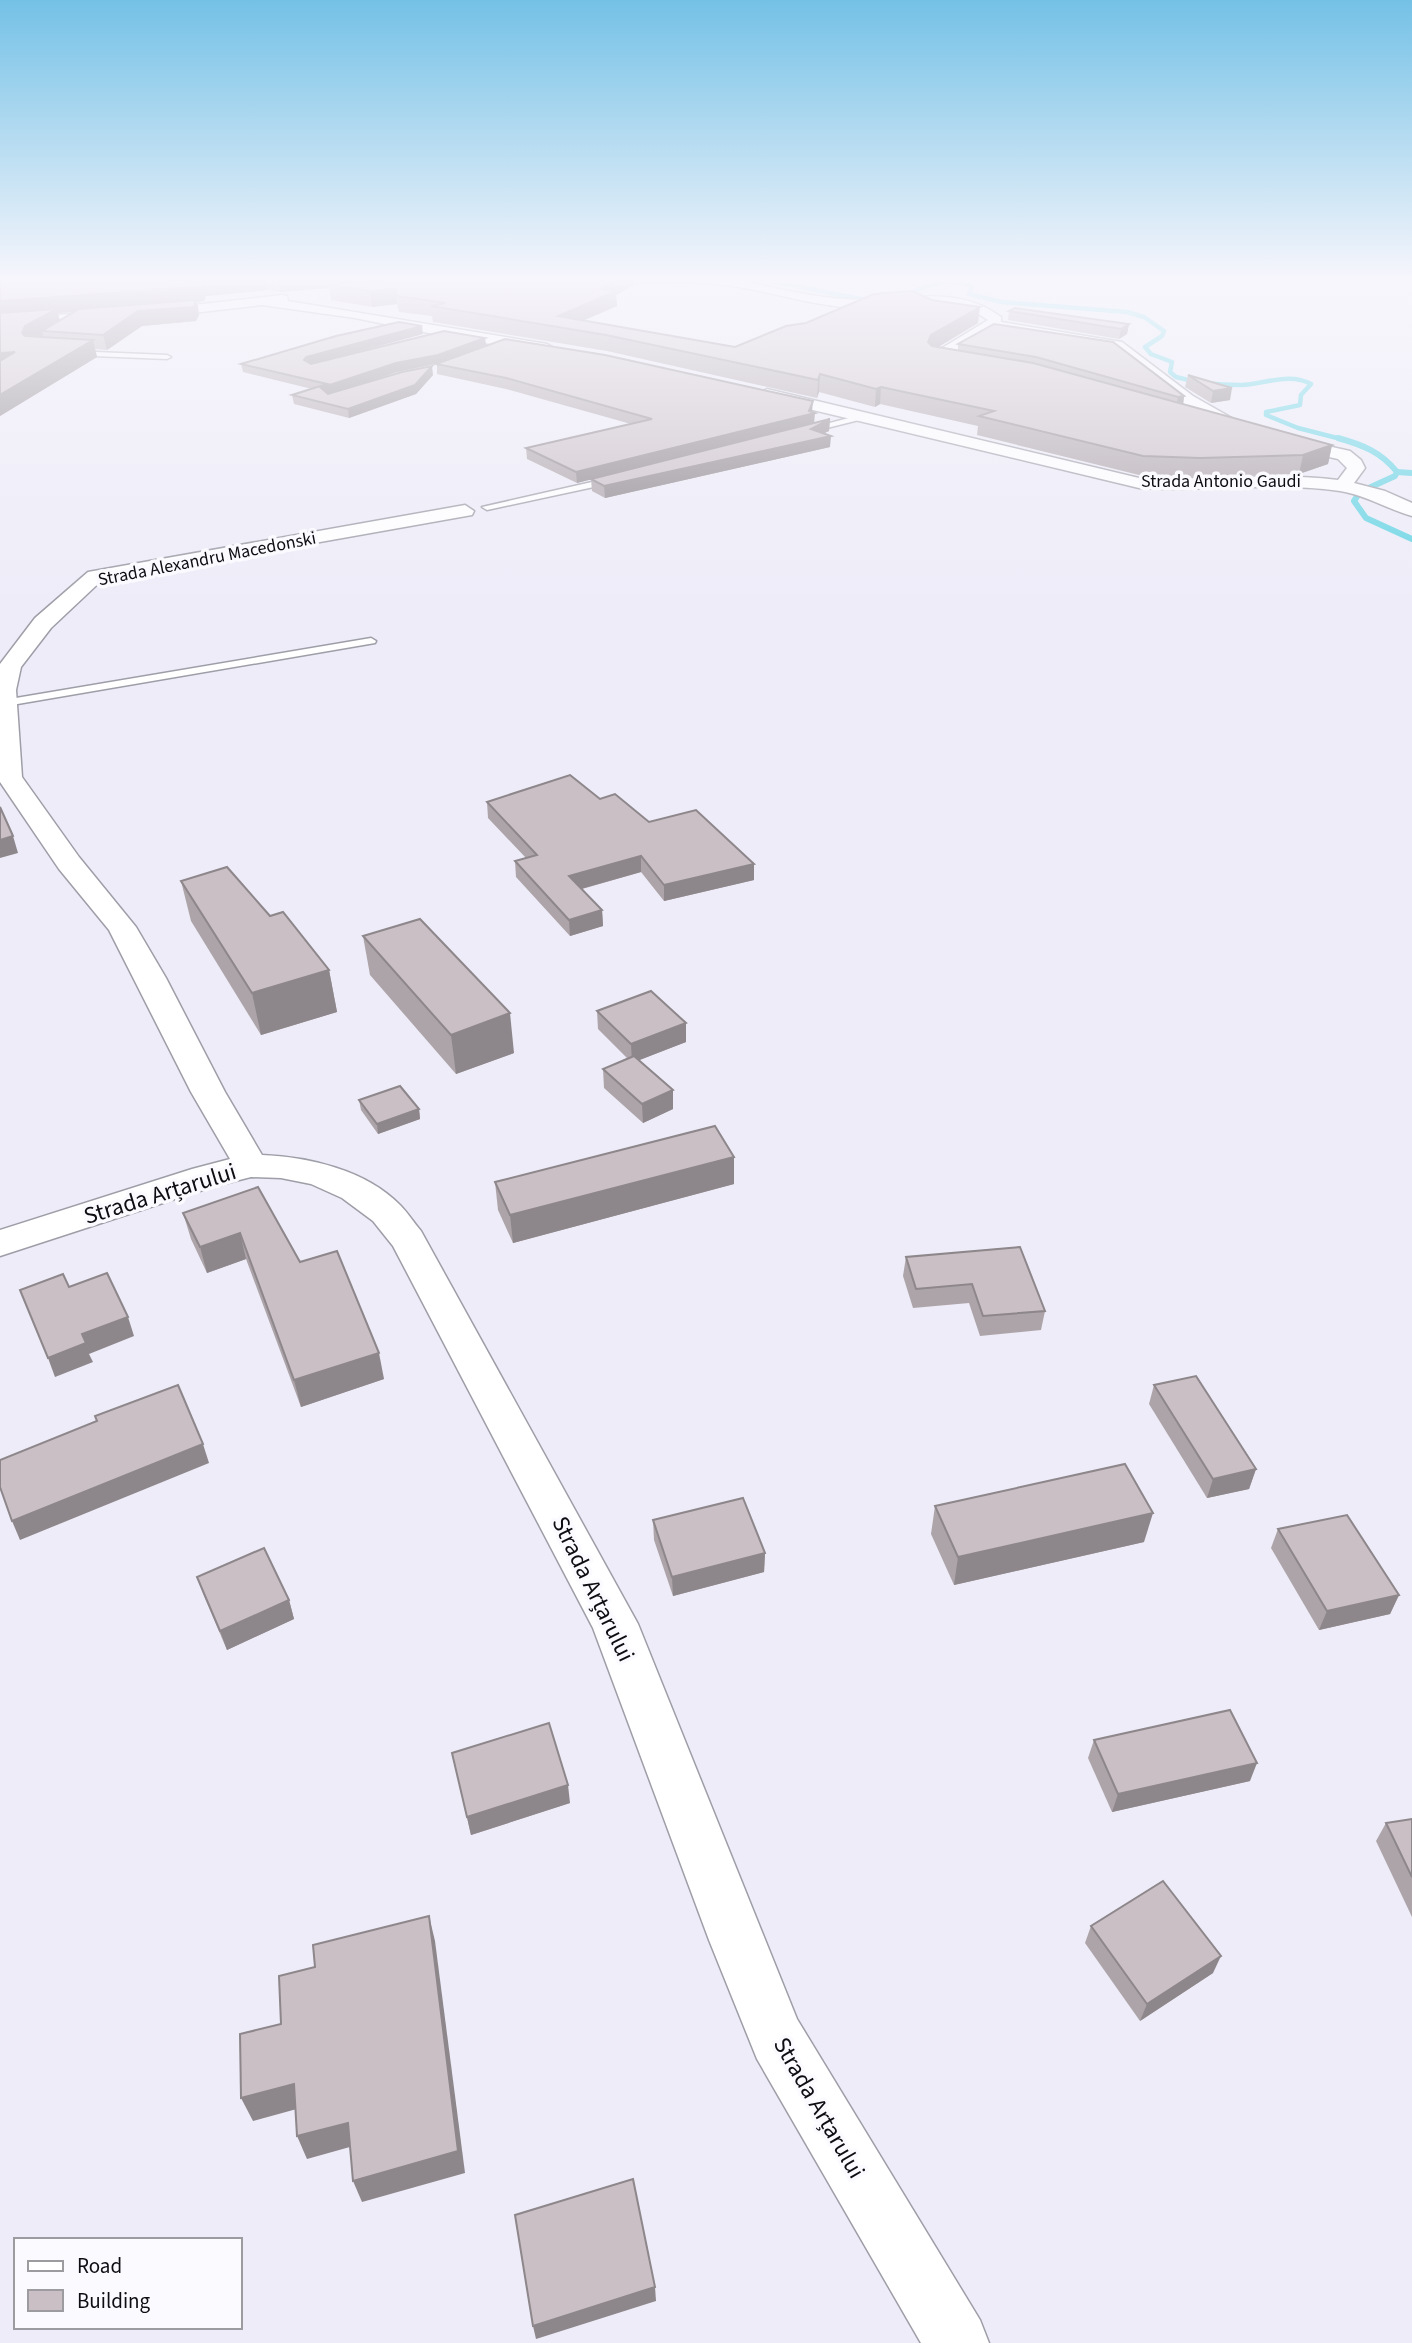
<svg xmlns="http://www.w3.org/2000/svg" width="1412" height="2343" font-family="'Source Sans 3',sans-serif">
  <rect width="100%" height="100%" fill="#edecf8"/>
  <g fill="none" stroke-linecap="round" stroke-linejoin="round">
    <!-- stream-far1 -->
    <g stroke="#66d4e3" stroke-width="4.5">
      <polyline points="760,279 866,300"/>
      <path d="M902,296C925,287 947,276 972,286L969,294L1002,302L1127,312L1144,317L1164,331L1162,336L1145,347L1151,354L1172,362L1170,372L1176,377C1197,383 1219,385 1241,385C1264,384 1290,372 1311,384L1301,395L1300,405L1266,412V415L1298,428L1345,440"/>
    </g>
    <!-- stream -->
    <g stroke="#66d4e3" stroke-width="6">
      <path d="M1338,438C1363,445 1381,452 1397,472L1395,476L1360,492L1354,501L1366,518L1412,539"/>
      <polyline points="1397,472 1412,473"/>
    </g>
    <!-- lane casing -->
    <g stroke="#9e9ea8" stroke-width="3">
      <g id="lane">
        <polygon points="72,351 167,355 171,357 167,359 69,355"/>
        <polygon points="864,414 867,418 807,433 803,430"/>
        <polygon points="614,477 618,480 617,482 487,510 482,507"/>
        <polygon points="371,638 376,641 375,643 0,707 0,701 4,700"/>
      </g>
    </g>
    <!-- street casing -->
    <g stroke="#9e9ea8" stroke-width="3">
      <g id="street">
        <path d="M599,279H751L750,283C781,289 813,297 845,299C899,303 954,282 1001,317V322L1122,342L1193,396L1251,429L1350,451L1361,460L1365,468L1354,483L1385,491L1412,503V516C1387,509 1366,495 1340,491C1274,481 1206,492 1139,488L767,399L759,394L767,389L1139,478C1205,481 1272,472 1338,480L1347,468L1338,459L1240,437L1181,402L1113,349L993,330L947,356L971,360L974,363L966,368L933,362L929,356L988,320C946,289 890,311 843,307C800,303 759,288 717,284C680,280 642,283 605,283Z"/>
        <polygon points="282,295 287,296 288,301 547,344 554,348 547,352 463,340 355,318 262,305 184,314 0,327 0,319 184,306"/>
        <path d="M465,505L474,511L472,515L101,581L51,628L21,667L16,690L22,777L79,857L136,927L166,978L225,1092L262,1155C309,1157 366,1170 400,1205C408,1213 414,1223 421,1231L638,1624L797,2019L980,2320L989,2343H921L757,2059L709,1940L593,1628L393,1246L373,1221L342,1198L311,1184L281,1178L251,1177L212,1187L0,1256V1230L192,1169L230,1159L191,1092L109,930L59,869L0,782V664L35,618L88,572Z"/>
      </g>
    </g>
    <!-- lane -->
    <use href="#lane" fill="#fff" fill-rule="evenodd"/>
    <!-- street -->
    <use href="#street" fill="#fff" fill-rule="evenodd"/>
  </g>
  <!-- wall -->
  <g fill="#ada4a9" fill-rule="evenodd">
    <path d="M0,279H634V285L616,295L617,306L584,320L735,347L978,323L938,347L958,350V344L994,324L1184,396L1183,404L1332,445L1328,464L1299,474L1196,477L1139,475L977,435L978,426L880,404L875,407L819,392L817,398L607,351L433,322L432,316L399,312L397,304L372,307L331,300L329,288L280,292L268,290L206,296L204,301L197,302L199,315L196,321L142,326L107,350L95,349L97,357L0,416ZM75,312L59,320L58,313Z"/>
    <polygon points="1009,311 1129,324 1127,334 1119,339 1008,320"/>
    <polygon points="423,334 340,357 485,338 486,346 812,412 814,423 830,419 829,431 824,433 830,447 605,498 592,491 591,479 577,483 527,459 526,448 631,424 506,389 437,374 437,364 397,372 358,385 433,375 416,394 349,418 294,404 292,395 312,389 243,372 241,364"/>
    <polygon points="1188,375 1230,400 1211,403 1185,387"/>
    <polygon points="600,799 649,822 754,880 664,901 641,872 582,889 602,910 603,926 570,936 516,877 515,861 526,858 488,818 487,802"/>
    <polygon points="181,881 270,916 329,970 337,1012 261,1035 191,921"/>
    <polygon points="363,936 514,1053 456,1074 370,975"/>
    <polygon points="597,1011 686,1042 639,1060 673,1090 673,1109 643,1123 604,1088 603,1069 627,1058 598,1029"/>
    <polygon points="359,1100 419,1109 420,1119 378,1134 361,1110"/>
    <polygon points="734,1157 734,1184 513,1243 498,1210 495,1182"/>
    <polygon points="183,1213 300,1262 384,1379 301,1407 246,1259 207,1273 191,1239"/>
    <polygon points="906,1257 1045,1311 1041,1330 980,1336 969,1303 913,1308 903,1276"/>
    <polygon points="1154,1385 1256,1469 1249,1489 1207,1498 1149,1404"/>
    <polygon points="935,1506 1144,1542 954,1585 931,1534"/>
    <polygon points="653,1520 765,1553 764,1572 673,1596 654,1540"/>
    <polygon points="1278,1529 1399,1595 1390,1614 1319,1630 1271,1548"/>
    <polygon points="197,1577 289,1600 294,1619 227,1650 204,1596"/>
    <polygon points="1094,1740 1250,1781 1112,1812 1088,1758"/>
    <polygon points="452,1753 570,1803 471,1835"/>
    <polygon points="1412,1819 1412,1917 1376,1841 1386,1823"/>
    <polygon points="1091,1926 1213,1973 1140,2021 1085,1943"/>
  </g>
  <!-- shaded-wall -->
  <g fill="#8d868a">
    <polygon points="224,279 266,279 268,290 206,296 204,301 197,302 199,315 196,321 142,326 107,350 103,335 138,311 184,303 58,313 61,325 42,331 43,335 29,343 0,317 0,301"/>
    <polygon points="278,279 420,279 329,285 329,288 280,292"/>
    <polygon points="618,279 634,279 634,285 616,295 617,306 566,328 558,316 600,289"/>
    <polygon points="396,289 397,304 372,307 370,291"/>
    <polygon points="980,307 978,323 930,352 928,342 931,335"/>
    <polygon points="1129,324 1127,334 1119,339 1121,329"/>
    <polygon points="422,326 423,334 307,365 304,360 306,357"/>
    <polygon points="485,338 486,346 439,363 397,372 323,397 321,388 396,363"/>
    <polygon points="93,340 97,357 0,416 0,395"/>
    <polygon points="15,352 0,371 0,353"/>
    <polygon points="432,366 433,375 416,394 349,418 348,409"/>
    <polygon points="820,374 819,392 817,398 818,380"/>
    <polygon points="881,387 880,404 875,407 876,389"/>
    <polygon points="1232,388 1230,400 1211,403 1213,391"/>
    <polygon points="1184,396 1183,406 1176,407 1178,397"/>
    <polygon points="813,401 812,412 815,413 814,424 577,483 576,472 809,411"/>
    <polygon points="830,419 829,431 810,440 811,429"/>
    <polygon points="831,436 830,447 605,498 604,486"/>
    <polygon points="1332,445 1328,464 1299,474 1303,455"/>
    <polygon points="13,836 18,853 0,858 0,840"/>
    <polygon points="641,856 641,872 570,892 569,876"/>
    <polygon points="754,864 754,880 664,901 664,885"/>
    <polygon points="602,910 603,926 570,936 569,920"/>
    <polygon points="329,970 337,1012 261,1035 252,993"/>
    <polygon points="510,1013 514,1053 456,1074 451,1035"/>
    <polygon points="686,1023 686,1042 632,1063 631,1044"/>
    <polygon points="673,1090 673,1109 643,1123 642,1104"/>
    <polygon points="419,1109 420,1119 378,1134 377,1124"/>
    <polygon points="734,1157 734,1184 513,1243 510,1215"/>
    <polygon points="240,1233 246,1259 207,1273 200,1247"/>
    <polygon points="128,1317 134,1336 89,1354 93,1362 55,1377 48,1358 82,1334"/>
    <polygon points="379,1353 384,1379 301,1407 294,1380"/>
    <polygon points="203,1444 209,1463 20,1540 12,1521"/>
    <polygon points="1256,1469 1249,1489 1207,1498 1213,1479"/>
    <polygon points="1153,1513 1144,1542 954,1585 958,1557"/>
    <polygon points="765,1553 764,1572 673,1596 672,1577"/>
    <polygon points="1399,1595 1390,1614 1319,1630 1327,1611"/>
    <polygon points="289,1600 294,1619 227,1650 220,1631"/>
    <polygon points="1257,1763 1250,1781 1112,1812 1118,1794"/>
    <polygon points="568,1785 570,1803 471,1835 467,1817"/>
    <polygon points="429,1916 435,1941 465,2173 362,2202 353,2181"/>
    <polygon points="1221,1956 1213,1973 1140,2021 1147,2004"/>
    <polygon points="294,2084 304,2107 253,2121 241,2098"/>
    <polygon points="348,2123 357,2145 307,2159 297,2136"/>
    <polygon points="655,2287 656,2301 536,2339 533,2326"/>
  </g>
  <!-- building -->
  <g fill="#c9bfc5" stroke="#8d868a" stroke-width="2">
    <polygon points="0,279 224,279 204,281 202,286 181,288 0,301"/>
    <polygon points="400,279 618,279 600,289 616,291 558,316 735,347 786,326 806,323 874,294 912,291 932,300 980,307 931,335 928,342 932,346 1033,363 1332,445 1303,455 1200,458 1143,456 979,416 994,411 881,387 876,389 820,374 818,380 606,335 431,306 446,303 397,296 396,289 370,291 329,285"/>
    <polygon points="196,300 194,307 138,311 103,335 42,331 79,309"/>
    <polygon points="1015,308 1129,324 1121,329 1009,311"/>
    <polygon points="57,309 25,326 22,333 25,336 93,340 0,395 0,361 15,352 0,353 0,313"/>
    <polygon points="399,322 422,326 306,357 304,360 311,364 444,331 485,338 438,355 396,363 321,388 328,394 402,372 432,366 415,385 348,409 292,395 327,384 241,364 336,336"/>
    <polygon points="994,324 1113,342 1184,396 1178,397 1036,357 958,344"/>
    <polygon points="505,339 605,355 813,401 809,411 815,413 576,472 526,448 652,419 506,378 436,364"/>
    <polygon points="1188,375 1232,388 1213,391"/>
    <polygon points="830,419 811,429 831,436 604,486 591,479"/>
    <polygon points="570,775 600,799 615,794 649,822 696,810 754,864 664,885 641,856 569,876 602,910 569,920 515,861 537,855 487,802"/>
    <polygon points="0,807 13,836 0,840"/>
    <polygon points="227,867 270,916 283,912 329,970 252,993 181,881"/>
    <polygon points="420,919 510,1013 451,1035 363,936"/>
    <polygon points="651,991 686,1023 631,1044 597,1011"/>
    <polygon points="634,1056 673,1090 642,1104 603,1069"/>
    <polygon points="400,1086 419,1109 377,1124 359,1100"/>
    <polygon points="715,1126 734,1157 510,1215 495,1182"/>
    <polygon points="258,1187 300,1262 337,1251 379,1353 294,1380 240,1233 200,1247 183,1213"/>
    <polygon points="1020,1247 1045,1311 983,1316 972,1284 916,1289 906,1257"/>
    <polygon points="107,1273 128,1317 82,1334 86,1343 48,1358 20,1290 63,1274 69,1287"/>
    <polygon points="1196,1376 1256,1469 1213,1479 1154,1385"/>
    <polygon points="178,1385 203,1444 12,1521 0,1487 0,1460 97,1421 95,1416"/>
    <polygon points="1125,1464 1153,1513 958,1557 935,1506"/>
    <polygon points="743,1498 765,1553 672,1577 653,1520"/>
    <polygon points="1347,1515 1399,1595 1327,1611 1278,1529"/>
    <polygon points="264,1548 289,1600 220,1631 197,1577"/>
    <polygon points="1230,1710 1257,1763 1118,1794 1094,1740"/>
    <polygon points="549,1723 568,1785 467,1817 452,1753"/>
    <polygon points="1412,1819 1412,1877 1386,1823"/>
    <polygon points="1163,1881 1221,1956 1147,2004 1091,1926"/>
    <polygon points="429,1916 458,2151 353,2181 348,2123 297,2136 294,2084 241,2098 240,2034 281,2024 279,1976 315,1967 313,1945"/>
    <polygon points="633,2179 655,2287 533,2326 515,2215"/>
  </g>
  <!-- sky -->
  <linearGradient id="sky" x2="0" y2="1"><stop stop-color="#74c1e6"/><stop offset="0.46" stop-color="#f7f6fc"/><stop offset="1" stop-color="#f7f6fc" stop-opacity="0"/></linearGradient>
  <rect width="1412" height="607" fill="url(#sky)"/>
  <g text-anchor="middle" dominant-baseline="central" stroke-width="7" stroke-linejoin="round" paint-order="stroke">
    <!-- far-street labels -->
    <g font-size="18" fill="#0e0e12" stroke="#fbfaff">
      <text x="1221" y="481">Strada Antonio Gaudi</text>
      <text transform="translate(207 559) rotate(-11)">Strada Alexandru Macedonski</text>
    </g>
    <!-- near-street labels -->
    <g font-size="24" fill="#0e0e12" stroke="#fbfaff">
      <text transform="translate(160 1194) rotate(-17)">Strada Arțarului</text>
      <text transform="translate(593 1589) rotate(64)">Strada Arțarului</text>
      <text transform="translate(819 2108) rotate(60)">Strada Arțarului</text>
    </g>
  </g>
  <!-- legend -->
  <rect x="14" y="2238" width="228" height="91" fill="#fbfaff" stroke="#9c9ca0" stroke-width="2"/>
  <rect x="28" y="2261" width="35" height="10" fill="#ffffff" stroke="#9c9ca0" stroke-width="2"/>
  <text x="77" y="2273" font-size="21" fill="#0e0e12">Road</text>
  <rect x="28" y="2290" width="35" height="21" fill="#c9bfc5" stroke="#9c9ca0" stroke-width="2"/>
  <text x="77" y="2308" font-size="21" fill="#0e0e12">Building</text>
</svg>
